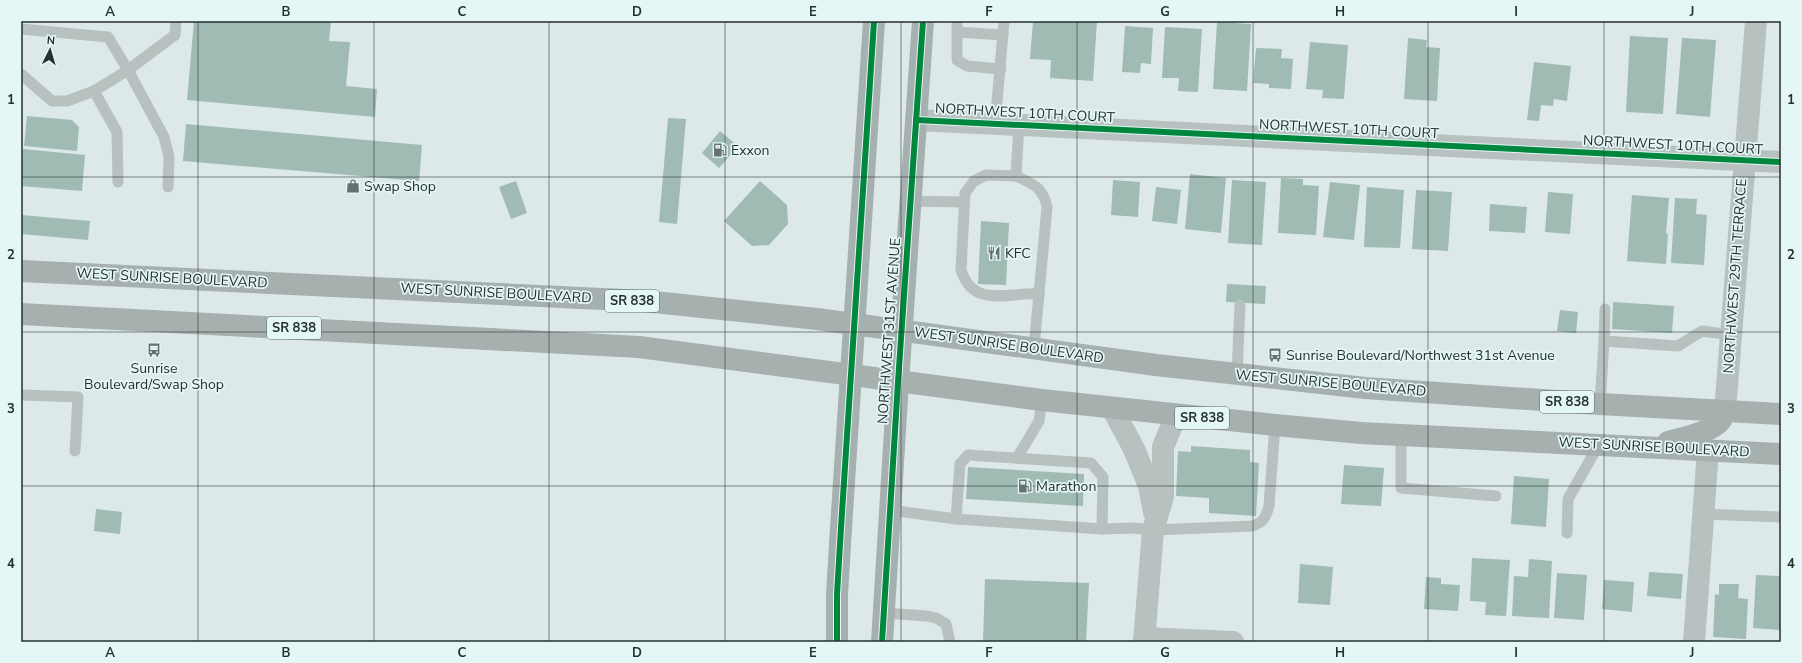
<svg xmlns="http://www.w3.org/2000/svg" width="1802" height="663" font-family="'Nunito Sans',sans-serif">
  <rect width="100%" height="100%" fill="#dde9e8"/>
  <!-- building -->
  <g fill="#a0bbb3">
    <polygon points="194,21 331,21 329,41 350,42 346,86 377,89 375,117 187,100"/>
    <polygon points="1033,21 1097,21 1093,81 1050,78 1051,60 1030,59"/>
    <polygon points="1217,22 1251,24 1247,91 1213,89"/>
    <polygon points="1125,26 1153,28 1151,64 1141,63 1140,73 1122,72"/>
    <polygon points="1165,27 1202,29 1198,92 1178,91 1179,78 1162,78"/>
    <polygon points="1630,36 1668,38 1663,114 1626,112"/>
    <polygon points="1408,38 1427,40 1426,47 1440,48 1437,101 1404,99"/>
    <polygon points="1682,38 1716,40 1710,117 1676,114"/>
    <polygon points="1310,42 1348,45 1344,99 1322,98 1323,90 1306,89"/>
    <polygon points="1256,48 1282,49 1281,58 1293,59 1291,89 1269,88 1269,84 1253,83"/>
    <polygon points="1534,62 1571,66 1567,101 1554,99 1553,106 1541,105 1539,121 1527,120"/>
    <polygon points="27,116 72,120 79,127 77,151 24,146"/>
    <polygon points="668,118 686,119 677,224 659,222"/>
    <polygon points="186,124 422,145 419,181 183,161"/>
    <polygon points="720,131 738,146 719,168 702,153"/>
    <polygon points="23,149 85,155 82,191 21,186"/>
    <polygon points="1190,174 1226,178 1221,233 1185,229"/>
    <polygon points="1281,178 1303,179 1303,185 1319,186 1316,235 1278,233"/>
    <polygon points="1113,180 1140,182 1138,217 1111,215"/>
    <polygon points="1232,180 1266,182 1262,245 1228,243"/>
    <polygon points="516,181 527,213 511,219 499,187"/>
    <polygon points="760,181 787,205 788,224 769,245 752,246 724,221"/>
    <polygon points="1330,182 1360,185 1354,240 1323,237"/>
    <polygon points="1156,187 1181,190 1177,224 1152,221"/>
    <polygon points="1367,187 1404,190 1400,248 1364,247"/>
    <polygon points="1416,190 1452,192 1448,251 1412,249"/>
    <polygon points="1548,192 1573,194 1570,234 1545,232"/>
    <polygon points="1632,195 1669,198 1666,233 1668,234 1666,264 1627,261"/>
    <polygon points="1675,198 1697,199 1696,214 1707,215 1704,265 1671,263"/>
    <polygon points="1490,204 1527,207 1525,233 1489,231"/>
    <polygon points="21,215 90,221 88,240 21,234"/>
    <polygon points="981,221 1009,223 1006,285 978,284"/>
    <polygon points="1227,284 1266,286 1265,304 1226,302"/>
    <polygon points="1613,302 1674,306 1672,333 1612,329"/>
    <polygon points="1560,310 1578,312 1576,333 1557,331"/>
    <polygon points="1191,446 1250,450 1250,462 1259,463 1256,516 1209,513 1209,498 1176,496 1178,451 1191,452"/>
    <polygon points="1344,465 1384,468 1381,506 1341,504"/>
    <polygon points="968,467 1084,474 1083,506 966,499"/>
    <polygon points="1514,476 1549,479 1546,527 1511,524"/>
    <polygon points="96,509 122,512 120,534 94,531"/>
    <polygon points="1472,558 1510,560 1506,616 1485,615 1486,602 1470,601"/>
    <polygon points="1529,559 1552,561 1549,618 1512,616 1514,576 1528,577"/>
    <polygon points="1300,564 1333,567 1330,605 1298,603"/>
    <polygon points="1649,572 1683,574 1681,599 1647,596"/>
    <polygon points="1557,573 1587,575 1584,620 1554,618"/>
    <polygon points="1756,575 1781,576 1781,630 1753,628"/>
    <polygon points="1426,577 1441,578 1441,584 1460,585 1458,611 1424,609"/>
    <polygon points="985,579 1089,583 1086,642 983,642"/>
    <polygon points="1604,580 1634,582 1632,612 1602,609"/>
    <polygon points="1719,584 1739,584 1738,598 1748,599 1746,639 1713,637 1715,594 1719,595"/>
  </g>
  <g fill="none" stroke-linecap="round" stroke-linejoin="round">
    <!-- service -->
    <g stroke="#b7c1c0" stroke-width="11">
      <polyline points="957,21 957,60 967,66 1001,69"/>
      <polyline points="21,29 108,37 128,70 94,91"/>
      <polyline points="957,32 1003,35"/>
      <polyline points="21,74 52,101 67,101 94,91 117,132 118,182"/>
      <path d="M1019,124L1016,176C1033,184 1043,187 1047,207L1034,348"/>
      <polyline points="995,125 1004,21"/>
      <path d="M1016,176L986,175L974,181L965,193L961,270C974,309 1007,292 1039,294"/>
      <polyline points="168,187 169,157 164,137 128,70 175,35 176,21"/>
      <polyline points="909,201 963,202"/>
      <polyline points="1604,341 1605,309"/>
      <polyline points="1237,374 1240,305"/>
      <polyline points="21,395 78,397 75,451"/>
      <polyline points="1600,404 1604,341 1678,346 1702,331 1732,335"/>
      <polyline points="1401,435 1401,488 1496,496"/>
      <polyline points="1017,458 1039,421 1042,400"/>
      <path d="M890,510L956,519L1102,529L1133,528L1153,530L1252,526C1263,523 1266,517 1269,506L1275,425"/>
      <polyline points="1703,514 1781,517"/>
      <polyline points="956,519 960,464 968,455 1091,463 1103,477 1102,529"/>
      <polyline points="1567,533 1568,499 1599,444"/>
      <polyline points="883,613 927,616 936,618 946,624 950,642"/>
    </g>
    <!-- minor -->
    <g stroke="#b7c1c0" stroke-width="22">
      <polyline points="916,120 1781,162"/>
      <polyline points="1112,408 1134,449 1149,486 1154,512"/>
      <polyline points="1725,411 1756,21"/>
      <polyline points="1144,638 1233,642"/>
      <polyline points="1144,642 1153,530 1163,497 1163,447 1176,415"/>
      <polyline points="1694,642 1708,450"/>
    </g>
    <!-- primary -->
    <g stroke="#a6b0ae" stroke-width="22">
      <polyline points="21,271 644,301 817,319 1156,365 1365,388 1600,404 1781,414"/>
      <polyline points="21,314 639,347 1042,400 1275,425 1361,433 1781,454"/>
      <path d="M1668,442C1682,438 1713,432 1721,420C1722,418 1723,414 1725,411"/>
      <polyline points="837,642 837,594 841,528 874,21"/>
      <polyline points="882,642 898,382 923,21"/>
    </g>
    <!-- cycleway casing -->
    <g stroke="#e4f6f5" stroke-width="8">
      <g id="cycleway">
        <polyline points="916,120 1781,162"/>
        <polyline points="837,642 837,594 841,528 874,21"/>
        <polyline points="882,642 898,382 923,21"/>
      </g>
    </g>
    <!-- cycleway -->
    <use href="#cycleway" stroke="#00873e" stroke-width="6"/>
  </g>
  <!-- grid -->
  <path fill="none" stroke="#26312e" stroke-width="1" stroke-opacity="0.55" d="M198,21V642M374,21V642M549,21V642M725,21V642M901,21V642M1077,21V642M1253,21V642M1428,21V642M1604,21V642M21,177H1781M21,332H1781M21,486H1781"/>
  <!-- icons -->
  <defs>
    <g id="fuel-bare" transform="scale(1.08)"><path d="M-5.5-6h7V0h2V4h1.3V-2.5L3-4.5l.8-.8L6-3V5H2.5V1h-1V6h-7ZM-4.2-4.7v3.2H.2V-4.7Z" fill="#66716f" stroke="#e4f6f5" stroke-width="2.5" paint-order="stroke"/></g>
    <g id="shop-bare" transform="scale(1.08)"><path d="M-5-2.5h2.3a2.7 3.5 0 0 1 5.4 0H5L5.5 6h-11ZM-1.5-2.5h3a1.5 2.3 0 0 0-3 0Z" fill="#66716f" stroke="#e4f6f5" stroke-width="2.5" paint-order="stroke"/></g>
    <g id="restaurant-bare" transform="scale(1.08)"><path d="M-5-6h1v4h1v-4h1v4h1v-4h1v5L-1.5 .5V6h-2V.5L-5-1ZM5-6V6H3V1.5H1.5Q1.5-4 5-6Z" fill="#66716f" stroke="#e4f6f5" stroke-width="2.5" paint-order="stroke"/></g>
    <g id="bus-bare" transform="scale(1.08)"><path d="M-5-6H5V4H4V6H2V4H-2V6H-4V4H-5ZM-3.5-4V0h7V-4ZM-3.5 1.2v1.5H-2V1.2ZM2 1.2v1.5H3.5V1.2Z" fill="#66716f" stroke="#e4f6f5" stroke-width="2.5" paint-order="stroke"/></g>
  </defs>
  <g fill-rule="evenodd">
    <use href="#fuel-bare" x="720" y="150"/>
    <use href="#shop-bare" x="353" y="186"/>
    <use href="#restaurant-bare" x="994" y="253"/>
    <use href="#bus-bare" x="154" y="350"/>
    <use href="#bus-bare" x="1275" y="355"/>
    <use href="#fuel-bare" x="1025" y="486"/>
  </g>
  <g text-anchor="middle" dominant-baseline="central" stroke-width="3.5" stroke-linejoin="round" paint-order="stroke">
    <!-- shield labels -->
    <g fill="#e4f6f5" stroke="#5f6c6a" stroke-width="1">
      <rect x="605" y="290" width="54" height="22" rx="3"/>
      <rect x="267" y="317" width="54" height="22" rx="3"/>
      <rect x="1540" y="391" width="54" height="22" rx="3"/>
      <rect x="1175" y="407" width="54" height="22" rx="3"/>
    </g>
    <g font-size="13" font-weight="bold" fill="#26312e">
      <text x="632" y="301">SR 838</text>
      <text x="294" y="328">SR 838</text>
      <text x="1567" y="402">SR 838</text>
      <text x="1202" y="418">SR 838</text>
    </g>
    <!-- street labels -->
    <g font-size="14" fill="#26312e" stroke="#e4f6f5">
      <text transform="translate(1025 113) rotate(3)">NORTHWEST 10TH COURT</text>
      <text transform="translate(1349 129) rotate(3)">NORTHWEST 10TH COURT</text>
      <text transform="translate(1673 145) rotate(3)">NORTHWEST 10TH COURT</text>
      <text transform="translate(1735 276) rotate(-86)">NORTHWEST 29TH TERRACE</text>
      <text transform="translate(172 278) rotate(3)">WEST SUNRISE BOULEVARD</text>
      <text transform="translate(496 293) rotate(3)">WEST SUNRISE BOULEVARD</text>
      <text transform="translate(889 331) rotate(-86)">NORTHWEST 31ST AVENUE</text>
      <text transform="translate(1009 345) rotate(8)">WEST SUNRISE BOULEVARD</text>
      <text transform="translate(1331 383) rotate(5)">WEST SUNRISE BOULEVARD</text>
      <text transform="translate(1654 447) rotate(3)">WEST SUNRISE BOULEVARD</text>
    </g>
    <!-- poi labels -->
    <g font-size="14" fill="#26312e" stroke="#e4f6f5" text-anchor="start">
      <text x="731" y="150">Exxon</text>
      <text x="364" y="186">Swap Shop</text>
      <text x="1005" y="253">KFC</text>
      <text x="1286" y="355">Sunrise Boulevard/Northwest 31st Avenue</text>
      <text x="154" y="368" text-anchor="middle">Sunrise<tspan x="154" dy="16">Boulevard/Swap Shop</tspan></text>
      <text x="1036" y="486">Marathon</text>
    </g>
  </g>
  <!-- border -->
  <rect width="1802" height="663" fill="none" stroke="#e4f6f5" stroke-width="44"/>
  <!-- north arrow -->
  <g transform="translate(50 50) rotate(5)" stroke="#e4f6f5" stroke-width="3" paint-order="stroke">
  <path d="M0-3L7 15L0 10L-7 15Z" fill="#26312e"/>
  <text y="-6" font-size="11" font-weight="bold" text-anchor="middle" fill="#26312e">N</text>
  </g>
  <rect x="22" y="22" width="1758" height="619" fill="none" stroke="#26312e" stroke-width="1.5"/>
  <g font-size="13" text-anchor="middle" font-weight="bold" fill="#26312e">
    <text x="110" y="16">A</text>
    <text x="286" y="16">B</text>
    <text x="462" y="16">C</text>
    <text x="637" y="16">D</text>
    <text x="813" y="16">E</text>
    <text x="989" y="16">F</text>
    <text x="1165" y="16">G</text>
    <text x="1340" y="16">H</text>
    <text x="1516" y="16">I</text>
    <text x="1692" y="16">J</text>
    <text x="11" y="104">1</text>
    <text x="1791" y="104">1</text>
    <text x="11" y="259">2</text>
    <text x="1791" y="259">2</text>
    <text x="11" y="413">3</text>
    <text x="1791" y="413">3</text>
    <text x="11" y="568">4</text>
    <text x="1791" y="568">4</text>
    <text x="110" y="657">A</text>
    <text x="286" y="657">B</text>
    <text x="462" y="657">C</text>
    <text x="637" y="657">D</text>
    <text x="813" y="657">E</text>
    <text x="989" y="657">F</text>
    <text x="1165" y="657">G</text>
    <text x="1340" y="657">H</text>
    <text x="1516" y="657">I</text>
    <text x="1692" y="657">J</text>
  </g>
</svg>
